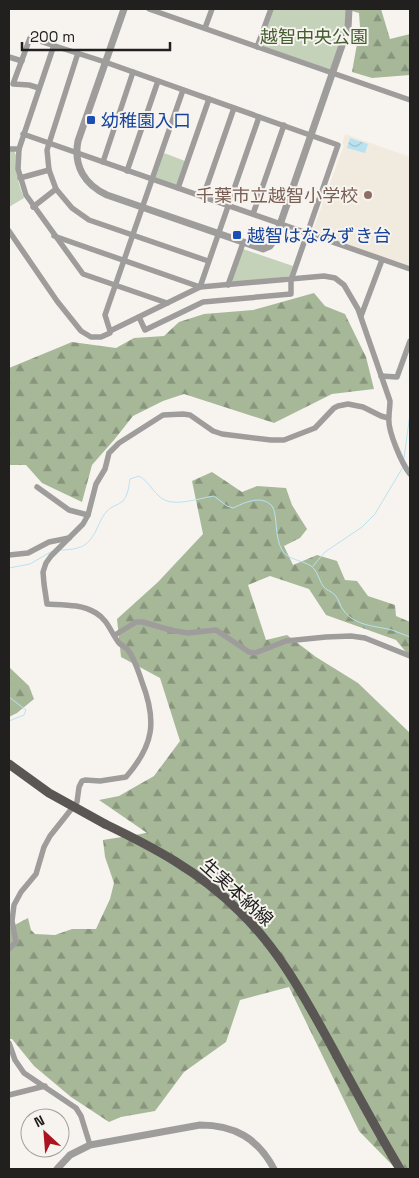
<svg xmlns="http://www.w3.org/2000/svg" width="419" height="1178" font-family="'Space Grotesk','Noto Sans JP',sans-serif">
  <defs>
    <pattern id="forest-firs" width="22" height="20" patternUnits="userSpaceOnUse" patternTransform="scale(1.25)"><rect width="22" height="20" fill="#a7b899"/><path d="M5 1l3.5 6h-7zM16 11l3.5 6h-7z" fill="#88957c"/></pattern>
    <pattern id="water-waves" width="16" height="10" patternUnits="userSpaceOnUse" patternTransform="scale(1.25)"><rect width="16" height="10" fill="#b9e2f1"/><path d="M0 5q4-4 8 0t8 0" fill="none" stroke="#9fc2ce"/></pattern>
  </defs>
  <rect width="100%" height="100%" fill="#f7f4f0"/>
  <!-- built -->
  <polygon fill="#f1eadf" points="345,134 410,157 410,268 312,233 344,145 342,144"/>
  <!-- green -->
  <g fill="#c3d2b8">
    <polygon points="272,9 346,9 345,29 331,70 259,45"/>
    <path d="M9,151H14L16,155C15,171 18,183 24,198L9,207Z"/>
    <polygon points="164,153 185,161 176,186 155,179"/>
    <polygon points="243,249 293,266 290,276 233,283 232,280"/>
  </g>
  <!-- forest -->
  <g fill="url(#forest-firs)">
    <polygon points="345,9 381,9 390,39 410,34 410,75 372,78 352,72 360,27 359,13"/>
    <polygon points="314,293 325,306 345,314 366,357 374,389 332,394 274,423 184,394 163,401 133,416 114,440 92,465 82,502 42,483 26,465 9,465 9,368 72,342 116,348 134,338 164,336 179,322 204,314 253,310"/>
    <polygon points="212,472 242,492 257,486 286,488 292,505 307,529 300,538 284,546 293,565 317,555 337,561 345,580 357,581 368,596 395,605 396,616 410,622 410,657 396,640 326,615 309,589 270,576 248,585 266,640 287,635 316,657 358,683 410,733 410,1169 396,1169 359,1131 289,987 240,1000 226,1042 184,1072 155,1111 121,1117 109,1122 71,1097 34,1066 12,1039 9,1039 9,928 28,918 31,930 35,934 55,935 72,929 96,929 110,899 114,883 105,857 103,840 147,833 99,800 119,796 154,776 180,741 160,678 121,657 117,619 158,582 203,534 192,481"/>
    <polygon points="9,667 29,686 34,699 17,713 9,717"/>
  </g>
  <!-- water -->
  <polygon fill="url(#water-waves)" points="350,138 368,144 365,153 347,148"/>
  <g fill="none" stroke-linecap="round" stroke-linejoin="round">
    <!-- stream -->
    <g stroke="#b9e2f1" stroke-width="1">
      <polyline points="404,458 410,414"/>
      <path d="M60,550C68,550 80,549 86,544C97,535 98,521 107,511C111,506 119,505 123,501C128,495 129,486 130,479L139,476C149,482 151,489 159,496C171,509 199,498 214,496L227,506L233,508C244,503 261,494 272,506C278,514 274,537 282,550C288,560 302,560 311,566C317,570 319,580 323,586C326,590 331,591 335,595C339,599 340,607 344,611C355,626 376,626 392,630C398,632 404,635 410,637"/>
      <polyline points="313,566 325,552 362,527 375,514 403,467"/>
      <polyline points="9,568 30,564 54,550"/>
      <polyline points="9,697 26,710 24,715 9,721"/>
    </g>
    <!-- minor -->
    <g stroke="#9f9d9c" stroke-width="5.5">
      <polyline points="149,9 410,100"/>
      <polyline points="205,28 212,9"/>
      <polyline points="54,45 19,149 18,169 26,195 83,274 167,303"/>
      <polyline points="257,47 271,9"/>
      <polyline points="78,53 47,150 49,170 56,189 72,208 89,220 208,261"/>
      <polyline points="9,57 22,61"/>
      <polyline points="39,88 29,85 13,84 30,38 105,62 338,145 291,280 291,294 203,302 145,330 139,317"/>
      <path d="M183,90L105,315L110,331L200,287L324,276L335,278L344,285L358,309L390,401C390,407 389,411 389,417C387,430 402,464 410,474"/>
      <polyline points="23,134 410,269"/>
      <polyline points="9,149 19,149"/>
      <polyline points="103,162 133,72"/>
      <polyline points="127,171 158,81"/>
      <polyline points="20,178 49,170"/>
      <polyline points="178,188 209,99"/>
      <polyline points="203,197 234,108"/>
      <polyline points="33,207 56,189"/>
      <polyline points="253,214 284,125"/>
      <polyline points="9,231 57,301 81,331 91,337 101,337 110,333 110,331"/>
      <polyline points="54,236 200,287 259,117"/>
      <polyline points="228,285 243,243"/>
      <polyline points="361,316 382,260"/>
      <polyline points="381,376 397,377 410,341"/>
      <polyline points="37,487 69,510 88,515"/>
      <polyline points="9,555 28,553 49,542 69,538"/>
      <polyline points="115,635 136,622 143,622 170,630 188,633 216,630 249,652 255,653 286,641 326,637 351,636 365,638 410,656"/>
      <path d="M9,949L16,942L12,921L14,905L21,892L36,874L44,847L50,836L77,802L79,787L82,781L85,780L100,781L126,777C154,745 157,721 142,682C138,671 135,659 128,650C126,647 122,646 119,643C111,633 108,620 96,613C81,604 64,605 47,604L44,584L43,572L46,563L51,556L83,524L88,515L96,484L105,469L109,453L119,443L163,415L183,414L190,415L213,431L222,434L271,440H284L315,428L334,408L338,406L348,404L363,407L381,416L388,418"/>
      <polyline points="9,1043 15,1060 24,1073 76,1108 81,1116 90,1145"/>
      <polyline points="9,1095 45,1086"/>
    </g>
    <!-- tertiary -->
    <g stroke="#9f9d9c" stroke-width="7">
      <path d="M124,9L78,141C73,166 85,185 107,195L263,249L270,246L275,239L348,28L349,9"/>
      <path d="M57,1169L70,1155L90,1145L200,1125C234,1125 258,1138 274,1169"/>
    </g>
    <!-- primary -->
    <path stroke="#595654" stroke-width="9" d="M105,824C153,847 200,872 238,910C279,949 305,998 332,1047C354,1088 376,1129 400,1169"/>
    <!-- primary-bridge -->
    <polyline stroke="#595654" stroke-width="9" points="9,764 49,793 105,824"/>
  </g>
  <!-- markers -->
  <g fill="#1a4fb4" stroke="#f7f4f0" stroke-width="2">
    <rect x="86" y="115" width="10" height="10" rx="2.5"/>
    <rect x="232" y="230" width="10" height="10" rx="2.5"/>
  </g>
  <circle fill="#8d6e63" stroke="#f7f4f0" stroke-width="2" cx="368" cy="195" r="5"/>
  <g text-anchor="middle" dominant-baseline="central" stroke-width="4" stroke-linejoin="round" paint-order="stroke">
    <!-- park labels -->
    <g font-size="18" fill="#445d2e" stroke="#f7f4f0">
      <text x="314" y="36">越智中央公園</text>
    </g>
    <!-- transit labels -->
    <g font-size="18" fill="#164399" stroke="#f7f4f0" text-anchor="start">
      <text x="101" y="120">幼稚園入口</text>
      <text x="247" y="235">越智はなみずき台</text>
    </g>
    <!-- education labels -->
    <g font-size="18" fill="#785e54" stroke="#f7f4f0" text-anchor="end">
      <text x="358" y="195">千葉市立越智小学校</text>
    </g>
    <!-- street labels -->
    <g font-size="18" fill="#21201f" stroke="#f7f4f0">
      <text transform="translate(237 892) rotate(42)">生実本納線</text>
    </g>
  </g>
  <!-- border -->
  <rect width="419" height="1178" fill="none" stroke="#21201f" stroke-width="20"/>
  <!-- north arrow -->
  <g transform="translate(45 1133) rotate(334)"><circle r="24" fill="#f7f4f0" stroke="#a19f9c"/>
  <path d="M0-4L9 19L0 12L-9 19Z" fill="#a91420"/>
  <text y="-8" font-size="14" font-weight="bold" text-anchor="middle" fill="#21201f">N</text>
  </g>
  <!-- scale -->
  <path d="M22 42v8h148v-8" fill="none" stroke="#21201f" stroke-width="2.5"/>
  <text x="30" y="42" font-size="15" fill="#21201f" stroke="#f7f4f0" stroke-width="4" paint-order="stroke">200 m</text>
</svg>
